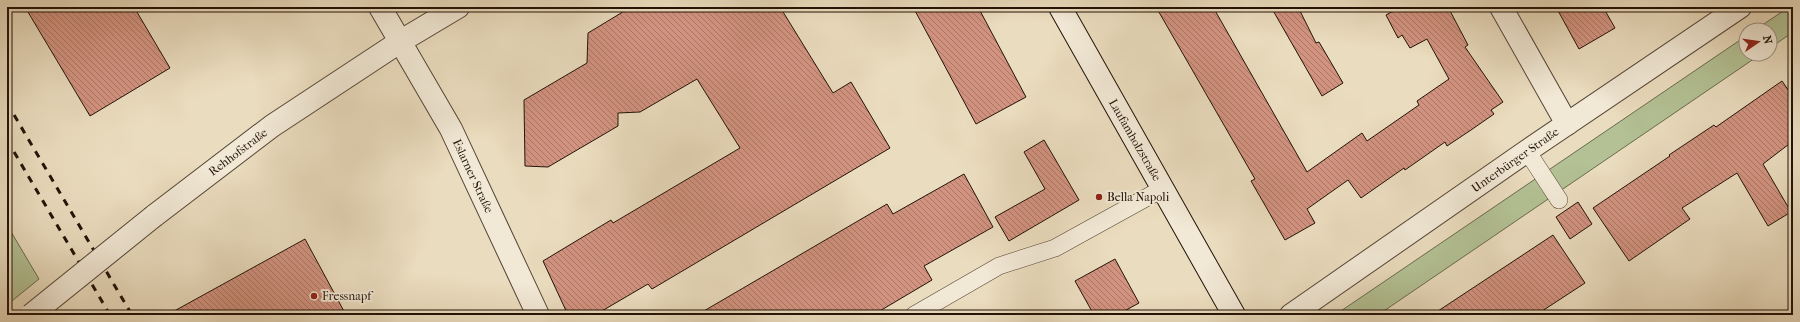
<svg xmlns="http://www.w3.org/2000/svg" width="1800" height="322" font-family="'IM FELL French Canon',serif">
  <defs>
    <pattern id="building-back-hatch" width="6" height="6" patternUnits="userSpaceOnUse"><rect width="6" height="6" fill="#d29380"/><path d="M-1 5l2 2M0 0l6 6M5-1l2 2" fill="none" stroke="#aa7767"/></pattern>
  </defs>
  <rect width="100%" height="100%" fill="#eadcbe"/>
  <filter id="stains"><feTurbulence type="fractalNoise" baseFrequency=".005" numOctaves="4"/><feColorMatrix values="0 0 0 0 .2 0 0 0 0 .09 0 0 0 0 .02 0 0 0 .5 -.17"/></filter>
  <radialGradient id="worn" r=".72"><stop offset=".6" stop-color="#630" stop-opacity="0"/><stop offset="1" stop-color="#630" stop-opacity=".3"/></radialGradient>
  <!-- grass -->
  <g fill="#b3c194" stroke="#6a6a4e">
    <polygon points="1789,7 1793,7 1793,32 1770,48 1770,30 1755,30"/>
    <polygon points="1746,36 1746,54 1761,54 1378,315 1335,315"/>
    <polygon points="7,225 39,279 7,305"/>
  </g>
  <!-- building -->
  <g fill="url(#building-back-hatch)" stroke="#221207">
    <polygon points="25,7 134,7 170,68 90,116"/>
    <polygon points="631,7 780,7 833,93 851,82 890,148 652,289 648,284 595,315 568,315 543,261 611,220 613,223 740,148 697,79 640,112 618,113 618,126 548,167 525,166 524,100 587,63 588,33"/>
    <polygon points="913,7 978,7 1026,97 976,124"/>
    <polygon points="1156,7 1213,7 1307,172 1362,133 1367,141 1419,105 1417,101 1449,79 1427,39 1410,48 1402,35 1398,38 1386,15 1400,7 1448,7 1468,45 1465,47 1503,102 1491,110 1494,114 1471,130 1447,146 1445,142 1405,170 1404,168 1361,198 1348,180 1307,209 1315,223 1285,240 1251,181 1255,179"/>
    <polygon points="1271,7 1298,7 1316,43 1319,42 1343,83 1322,96"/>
    <polygon points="1556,7 1603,7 1615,28 1579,49"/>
    <polygon points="1782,81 1793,97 1793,141 1763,164 1791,212 1768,226 1737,173 1682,208 1690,219 1629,261 1593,208 1670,156 1669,155 1714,125 1716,127"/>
    <polygon points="1044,140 1079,200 1009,241 995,217 1045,189 1024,152"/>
    <polygon points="964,174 993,227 924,266 932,280 873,315 697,315 887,204 893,214"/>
    <polygon points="1578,202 1592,224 1570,239 1556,217"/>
    <polygon points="1553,235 1585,283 1536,315 1432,315"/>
    <polygon points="305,239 346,315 167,315"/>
    <polygon points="1115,259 1139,303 1117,315 1094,315 1075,281"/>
  </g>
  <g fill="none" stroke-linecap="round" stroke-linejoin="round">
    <!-- lane casing -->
    <g stroke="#544435" stroke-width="18">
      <g id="lane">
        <polyline points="1527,151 1559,200"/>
        <polyline points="914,315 999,266 1055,248 1162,189"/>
      </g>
    </g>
    <!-- street casing -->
    <g stroke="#544435" stroke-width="24">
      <g id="street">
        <polyline points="380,7 451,129 538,315"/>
        <polyline points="1501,7 1567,124"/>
        <polyline points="154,216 272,126 401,41 458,7"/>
        <polyline points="1291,315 1527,151 1740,7"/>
      </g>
    </g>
    <!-- secondary casing -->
    <g stroke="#221207" stroke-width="24">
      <polyline id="secondary" points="1060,7 1234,315"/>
    </g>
    <!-- lane -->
    <use href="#lane" stroke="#f1e8d5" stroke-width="17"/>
    <!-- street -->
    <use href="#street" stroke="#f1e8d5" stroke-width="22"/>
    <!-- secondary -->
    <use href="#secondary" stroke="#f1e8d5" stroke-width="22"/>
    <!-- rail -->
    <g stroke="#221207" stroke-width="3" stroke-dasharray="7 7" stroke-linecap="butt">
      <polyline points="7,103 132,315"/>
      <polyline points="7,140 110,315"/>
    </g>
    <!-- street-bridge casing -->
    <g stroke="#544435" stroke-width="24" stroke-linecap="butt">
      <polyline id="street-bridge" points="31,315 154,216"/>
    </g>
    <!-- street-bridge -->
    <use href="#street-bridge" stroke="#f1e8d5" stroke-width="22"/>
  </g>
  <!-- markers -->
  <g fill="#8f2418" stroke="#f1e8d5" stroke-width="1.5">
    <circle cx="1099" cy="197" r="4"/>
    <circle cx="314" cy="296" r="4"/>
  </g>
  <g text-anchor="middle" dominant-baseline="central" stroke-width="3.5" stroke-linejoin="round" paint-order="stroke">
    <!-- street labels -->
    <g font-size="12" fill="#221207" stroke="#f1e8d5">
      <text transform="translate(1135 140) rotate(60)">Laufamholzstraße</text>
      <text transform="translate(238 152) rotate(-37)">Rehhofstraße</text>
      <text transform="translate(1515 160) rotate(-35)">Unterbürger Straße</text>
      <text transform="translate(473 176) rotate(65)">Eslarner Straße</text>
    </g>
    <!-- poi labels -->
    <g font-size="12" fill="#221207" stroke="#f1e8d5" text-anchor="start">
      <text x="1107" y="197">Bella Napoli</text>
      <text x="322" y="296">Fressnapf</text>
    </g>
  </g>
  <!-- margin -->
  <rect width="1800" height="322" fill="none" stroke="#eadcbe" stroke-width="24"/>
  <rect x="8" y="8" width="1784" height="306" fill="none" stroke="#221207" stroke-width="2"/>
  <rect x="12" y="12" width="1776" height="298" fill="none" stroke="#221207"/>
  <!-- north arrow -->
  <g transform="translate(1758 42) rotate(77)"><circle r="19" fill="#f1e8d5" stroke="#9e9283"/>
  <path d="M0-3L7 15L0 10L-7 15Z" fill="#8f2418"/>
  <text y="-6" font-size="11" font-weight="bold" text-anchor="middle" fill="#221207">N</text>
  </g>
  <rect width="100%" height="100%" filter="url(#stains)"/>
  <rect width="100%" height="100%" fill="url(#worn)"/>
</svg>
